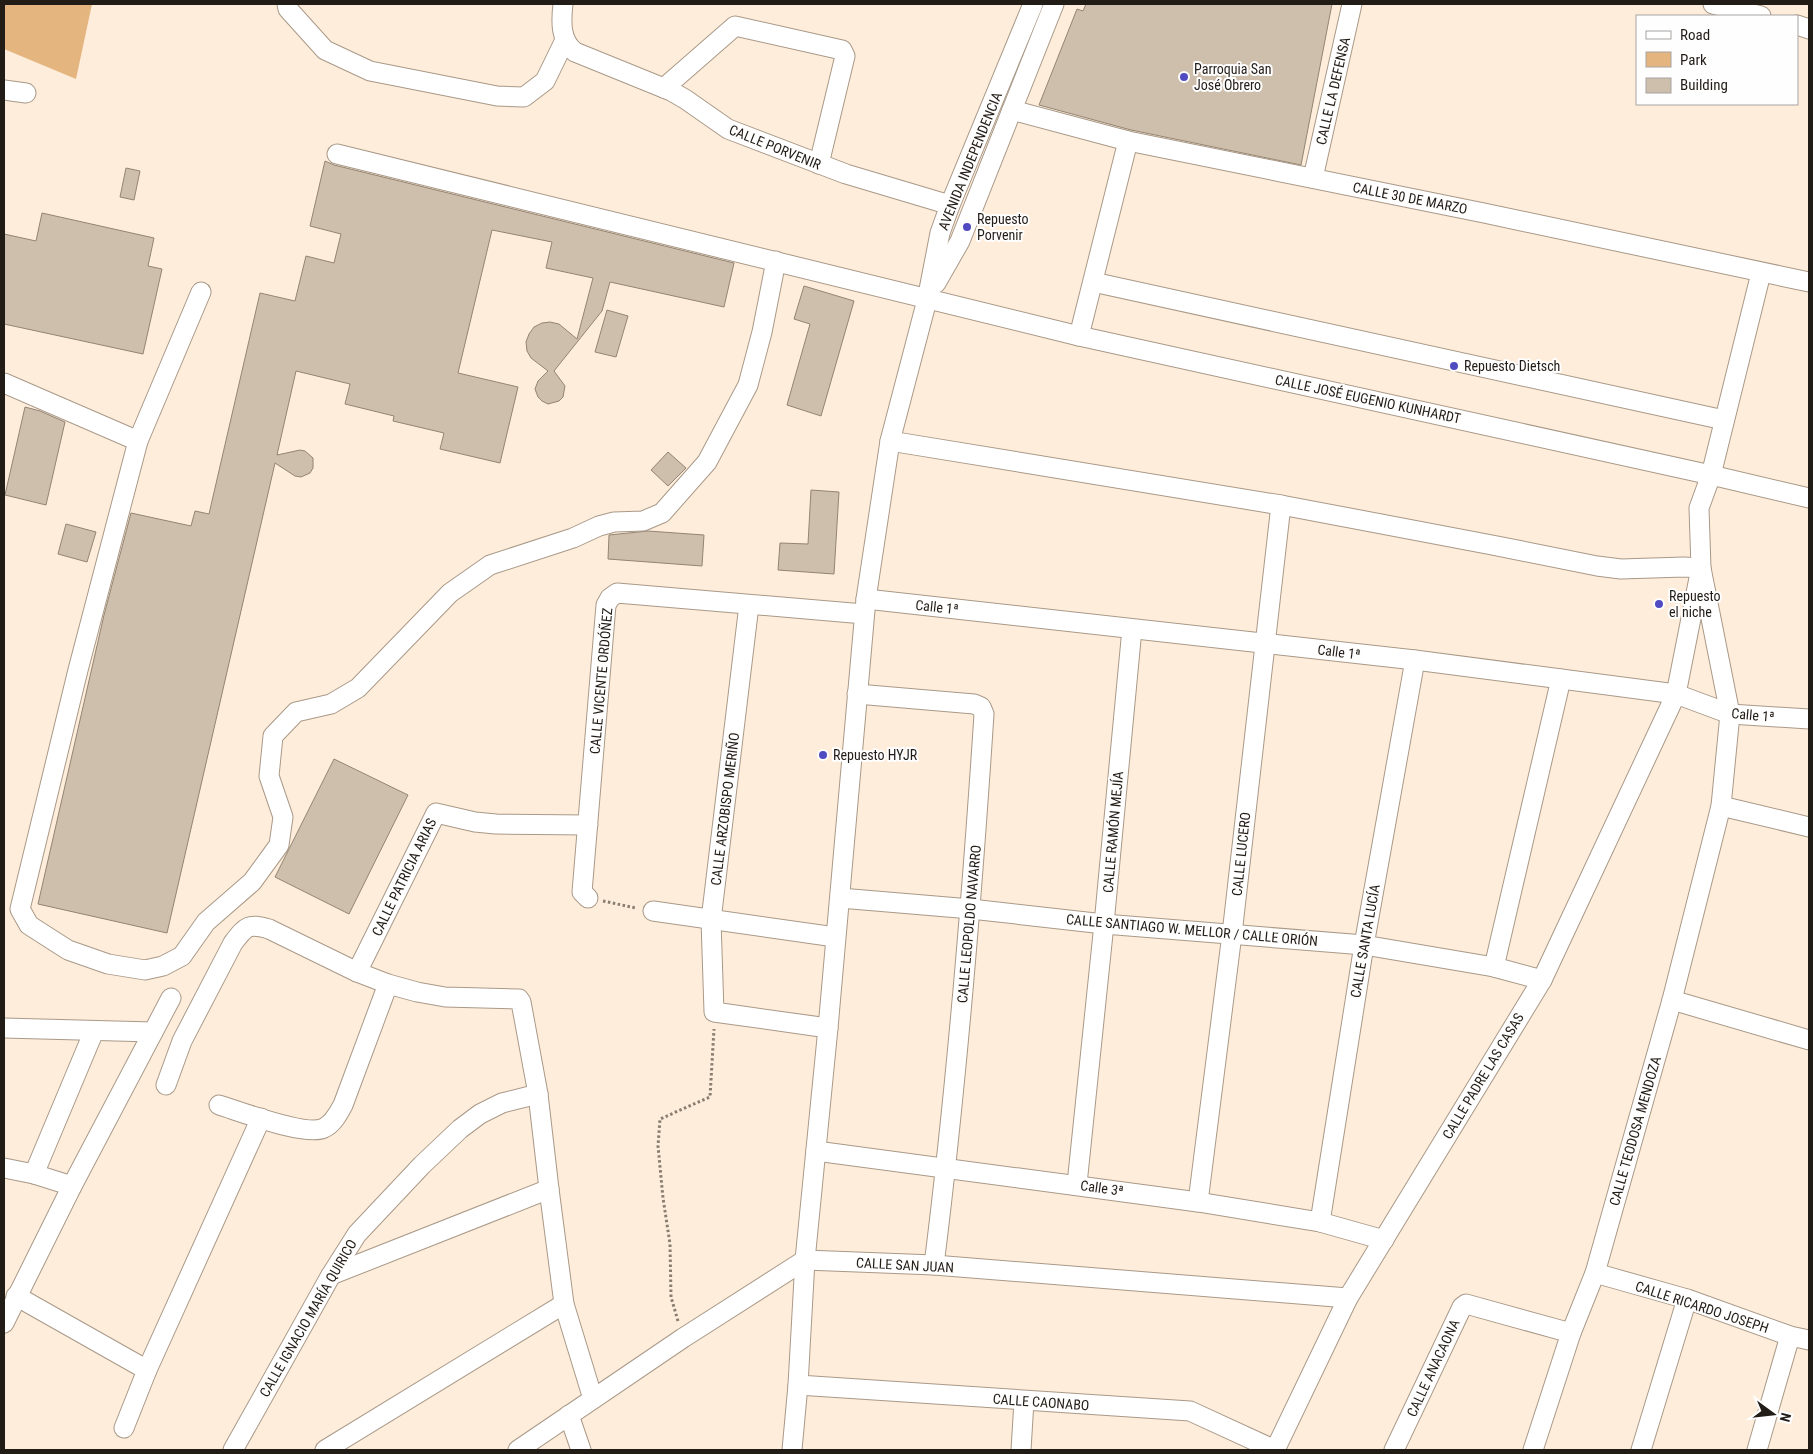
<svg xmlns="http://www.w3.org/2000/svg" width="1813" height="1454" font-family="'Roboto Condensed',sans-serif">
  <rect width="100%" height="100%" fill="#feeddb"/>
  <!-- green -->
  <polygon fill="#e5b57f" points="4,4 92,4 76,79 4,49"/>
  <!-- building -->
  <g fill="#cebeac" stroke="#938473">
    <polygon points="1086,4 1332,4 1301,165 1131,130 1039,105 1077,9 1083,11"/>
    <polygon points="325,161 334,165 734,263 724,307 610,282 602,311 554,371 565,386 563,397 559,401 548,404 542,401 538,397 535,389 538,381 548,371 531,358 527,351 526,342 529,334 534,327 542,323 550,322 559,324 577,339 593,278 546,268 552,242 492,230 458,373 518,387 500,463 440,449 444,433 393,421 394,416 345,404 350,384 296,371 277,455 300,450 305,451 313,458 313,468 310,473 301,477 295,476 275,463 167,933 38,904 104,615 131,513 191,526 195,511 209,514 260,293 295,301 306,256 334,263 341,234 310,226"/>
    <polygon points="126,168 140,171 134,200 120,197"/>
    <polygon points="42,213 154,238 148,266 162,269 143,354 4,324 4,234 36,241"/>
    <polygon points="804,286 854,301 821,416 787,405 810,324 794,319"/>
    <polygon points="607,310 628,316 616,357 595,352"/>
    <polygon points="25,407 40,411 65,422 46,505 5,495"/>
    <polygon points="668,452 686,468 668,486 651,470"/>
    <polygon points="811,490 839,492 834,574 778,570 780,543 808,544"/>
    <polygon points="66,524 96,532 87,562 58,554"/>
    <polygon points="648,531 704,535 702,566 608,559 609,535"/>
    <polygon points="334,759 408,795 349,914 275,877"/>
  </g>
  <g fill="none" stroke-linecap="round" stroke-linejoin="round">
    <!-- minor casing -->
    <g stroke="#a99988" stroke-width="21">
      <g id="minor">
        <polyline points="287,4 288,9 325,50 370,71 497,96 524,97 545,81 565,40"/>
        <path d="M563,4C561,21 560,41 575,52L671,91L685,99L728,129L846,174L950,205"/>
        <polyline points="1713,4 1761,16"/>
        <polyline points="1797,25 1809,29"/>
        <polyline points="664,88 735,26 842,50 845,56 819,164"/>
        <polyline points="4,90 26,93"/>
        <polyline points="1012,110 1128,141 1484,213 1809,282"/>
        <polyline points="337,154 1079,336 1711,475 1809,498"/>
        <polyline points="1313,178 1352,4"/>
        <polyline points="1093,282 1724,420"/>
        <polyline points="936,283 960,241 1054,4"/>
        <polyline points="201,292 138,441 78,670 20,909 29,925 68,950 108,964 145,970 163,966 182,956 206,922 252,882 279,845 283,817 269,776 273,736 296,712 331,704 358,688 450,593 490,565 573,538 599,526 614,522 643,521 662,513 707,462 748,385 762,332 776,261"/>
        <polyline points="1079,336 1128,141"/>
        <polyline points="4,383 138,441"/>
        <polyline points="890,441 1281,505 1492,545 1597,566 1621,569 1684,567 1701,568 1730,714 1721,806 1672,1000 1595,1273 1571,1333 1533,1450"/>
        <polyline points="866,599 1415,660 1676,694 1730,714 1809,719"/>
        <polyline points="749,605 711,920 714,1012 828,1028"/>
        <path d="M857,694L974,704L981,707L984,714C972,898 957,1082 934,1265"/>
        <polyline points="1721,806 1809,827"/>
        <polyline points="588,898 582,892 606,605 610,598 617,593 864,614"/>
        <polyline points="840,898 971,909 1104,924 1364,945 1494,967 1542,980"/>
        <polyline points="653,911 835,937"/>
        <polyline points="1494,967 1561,679"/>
        <polyline points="357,972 436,813 475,822 496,824 588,825"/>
        <polyline points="1672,1000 1809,1040"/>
        <polyline points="4,1028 153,1032"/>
        <path d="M166,1085L182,1041L233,943C246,926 248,923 269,929L357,972L388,984L417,992L445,997L519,999L521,1002L538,1094L549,1189L564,1304L593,1399"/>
        <path d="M219,1105C239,1111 306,1137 324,1128C333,1124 338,1114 343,1105L388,984"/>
        <polyline points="816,1151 1198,1202 1320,1222 1384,1240"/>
        <polyline points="4,1168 34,1174 72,1186"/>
        <polyline points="34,1174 94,1031"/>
        <polyline points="1077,1184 1104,924 1132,629"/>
        <polyline points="1198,1202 1232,934 1281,505"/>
        <polyline points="1320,1222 1364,945 1415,660"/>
        <polyline points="1595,1273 1687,1299 1790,1336 1809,1340"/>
        <polyline points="331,1275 549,1189"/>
        <polyline points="16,1296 147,1370"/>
        <polyline points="4,1323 72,1186 171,998"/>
        <polyline points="798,1385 1190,1411 1275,1450"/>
        <polyline points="569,1415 581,1450"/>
        <polyline points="124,1428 147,1370 261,1118"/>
        <polyline points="233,1450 331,1275 357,1234 422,1165 460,1129 480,1114 502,1103 538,1094"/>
        <polyline points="325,1450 564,1304"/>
        <polyline points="518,1450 683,1338 805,1260 934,1265 1348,1298"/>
        <polyline points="792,1450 798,1385 805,1260 828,1028 866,599 890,441 927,300 940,233 950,205 1033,4"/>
        <polyline points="1021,1450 1024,1401"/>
        <polyline points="1275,1450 1348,1298 1542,980 1676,694 1701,568 1699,508 1711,475 1761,273"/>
        <polyline points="1394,1450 1462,1307 1466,1304 1571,1333"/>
        <polyline points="1641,1450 1687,1299"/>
        <polyline points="1757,1450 1790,1336"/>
      </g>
    </g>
    <!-- path -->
    <g stroke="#887d71" stroke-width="3" stroke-dasharray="2.5 2.5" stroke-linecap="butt">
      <polyline points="603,901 636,908"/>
      <polyline points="678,1321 671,1297 670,1244 663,1198 658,1146 660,1119 710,1097 714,1029"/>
    </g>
    <!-- minor -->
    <use href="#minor" stroke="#fff" stroke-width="19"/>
  </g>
  <!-- markers -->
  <g fill="#514bc2" stroke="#fefefe" stroke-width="2">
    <circle cx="1184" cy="77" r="5"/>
    <circle cx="967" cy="227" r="5"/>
    <circle cx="1454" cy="366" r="5"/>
    <circle cx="1659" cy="604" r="5"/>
    <circle cx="823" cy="755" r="5"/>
  </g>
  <g text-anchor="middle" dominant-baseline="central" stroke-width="4" stroke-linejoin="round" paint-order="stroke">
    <!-- poi labels -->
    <g font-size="14" fill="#221c16" stroke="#fefefe" text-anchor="start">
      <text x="1194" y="69">Parroquia San<tspan x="1194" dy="16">José Obrero</tspan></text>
      <text x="977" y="219">Repuesto<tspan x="977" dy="16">Porvenir</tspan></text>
      <text x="1464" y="366">Repuesto Dietsch</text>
      <text x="1669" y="596">Repuesto<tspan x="1669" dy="16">el niche</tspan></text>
      <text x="833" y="755">Repuesto HYJR</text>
    </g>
    <!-- street labels -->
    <g font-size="14" fill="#221c16" stroke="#fefefe">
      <text transform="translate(1333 91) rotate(-77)">CALLE LA DEFENSA</text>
      <text transform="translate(775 147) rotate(22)">CALLE PORVENIR</text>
      <text transform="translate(970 161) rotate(-68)">AVENIDA INDEPENDENCIA</text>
      <text transform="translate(1410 198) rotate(11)">CALLE 30 DE MARZO</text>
      <text transform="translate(1368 399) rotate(12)">CALLE JOSÉ EUGENIO KUNHARDT</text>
      <text transform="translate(937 607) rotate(6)">Calle 1ª</text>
      <text transform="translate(1339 652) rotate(7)">Calle 1ª</text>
      <text transform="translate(601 681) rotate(-85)">CALLE VICENTE ORDÓÑEZ</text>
      <text transform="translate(1753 715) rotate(5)">Calle 1ª</text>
      <text transform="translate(725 809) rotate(-83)">CALLE ARZOBISPO MERIÑO</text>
      <text transform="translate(1113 832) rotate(-85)">CALLE RAMÓN MEJÍA</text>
      <text transform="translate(1241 854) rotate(-84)">CALLE LUCERO</text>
      <text transform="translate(404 877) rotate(-64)">CALLE PATRICIA ARIAS</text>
      <text transform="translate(969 924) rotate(-85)">CALLE LEOPOLDO NAVARRO</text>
      <text transform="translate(1192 930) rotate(5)">CALLE SANTIAGO W. MELLOR / CALLE ORIÓN</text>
      <text transform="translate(1365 941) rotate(-80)">CALLE SANTA LUCÍA</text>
      <text transform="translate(1483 1076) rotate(-59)">CALLE PADRE LAS CASAS</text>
      <text transform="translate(1635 1131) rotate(-74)">CALLE TEODOSA MENDOZA</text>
      <text transform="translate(1102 1188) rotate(8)">Calle 3ª</text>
      <text transform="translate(905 1265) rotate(3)">CALLE SAN JUAN</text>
      <text transform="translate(1702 1307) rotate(18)">CALLE RICARDO JOSEPH</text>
      <text transform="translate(308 1318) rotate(-60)">CALLE IGNACIO MARÍA QUIRICO</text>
      <text transform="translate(1433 1368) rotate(-65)">CALLE ANACAONA</text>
      <text transform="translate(1041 1402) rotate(4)">CALLE CAONABO</text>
    </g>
  </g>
  <!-- border -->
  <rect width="1813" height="1454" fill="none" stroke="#221c16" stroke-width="10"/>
  <!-- legend -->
  <rect x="1636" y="15" width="162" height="90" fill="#fefefe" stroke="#a6a4a1"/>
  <rect x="1646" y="31" width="25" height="8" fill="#ffffff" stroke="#a6a4a1"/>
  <text x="1680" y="40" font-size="15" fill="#221c16">Road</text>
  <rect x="1646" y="52" width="25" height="15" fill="#e5b57f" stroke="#a6a4a1"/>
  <text x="1680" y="65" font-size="15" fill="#221c16">Park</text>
  <rect x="1646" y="78" width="25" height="15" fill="#cebeac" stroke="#a6a4a1"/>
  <text x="1680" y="90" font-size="15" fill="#221c16">Building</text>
  <!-- north arrow -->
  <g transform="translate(1773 1414) rotate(105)" stroke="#fefefe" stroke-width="4" paint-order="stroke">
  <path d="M0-4L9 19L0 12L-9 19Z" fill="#221c16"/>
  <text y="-8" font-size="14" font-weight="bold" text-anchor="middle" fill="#221c16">N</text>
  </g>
</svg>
